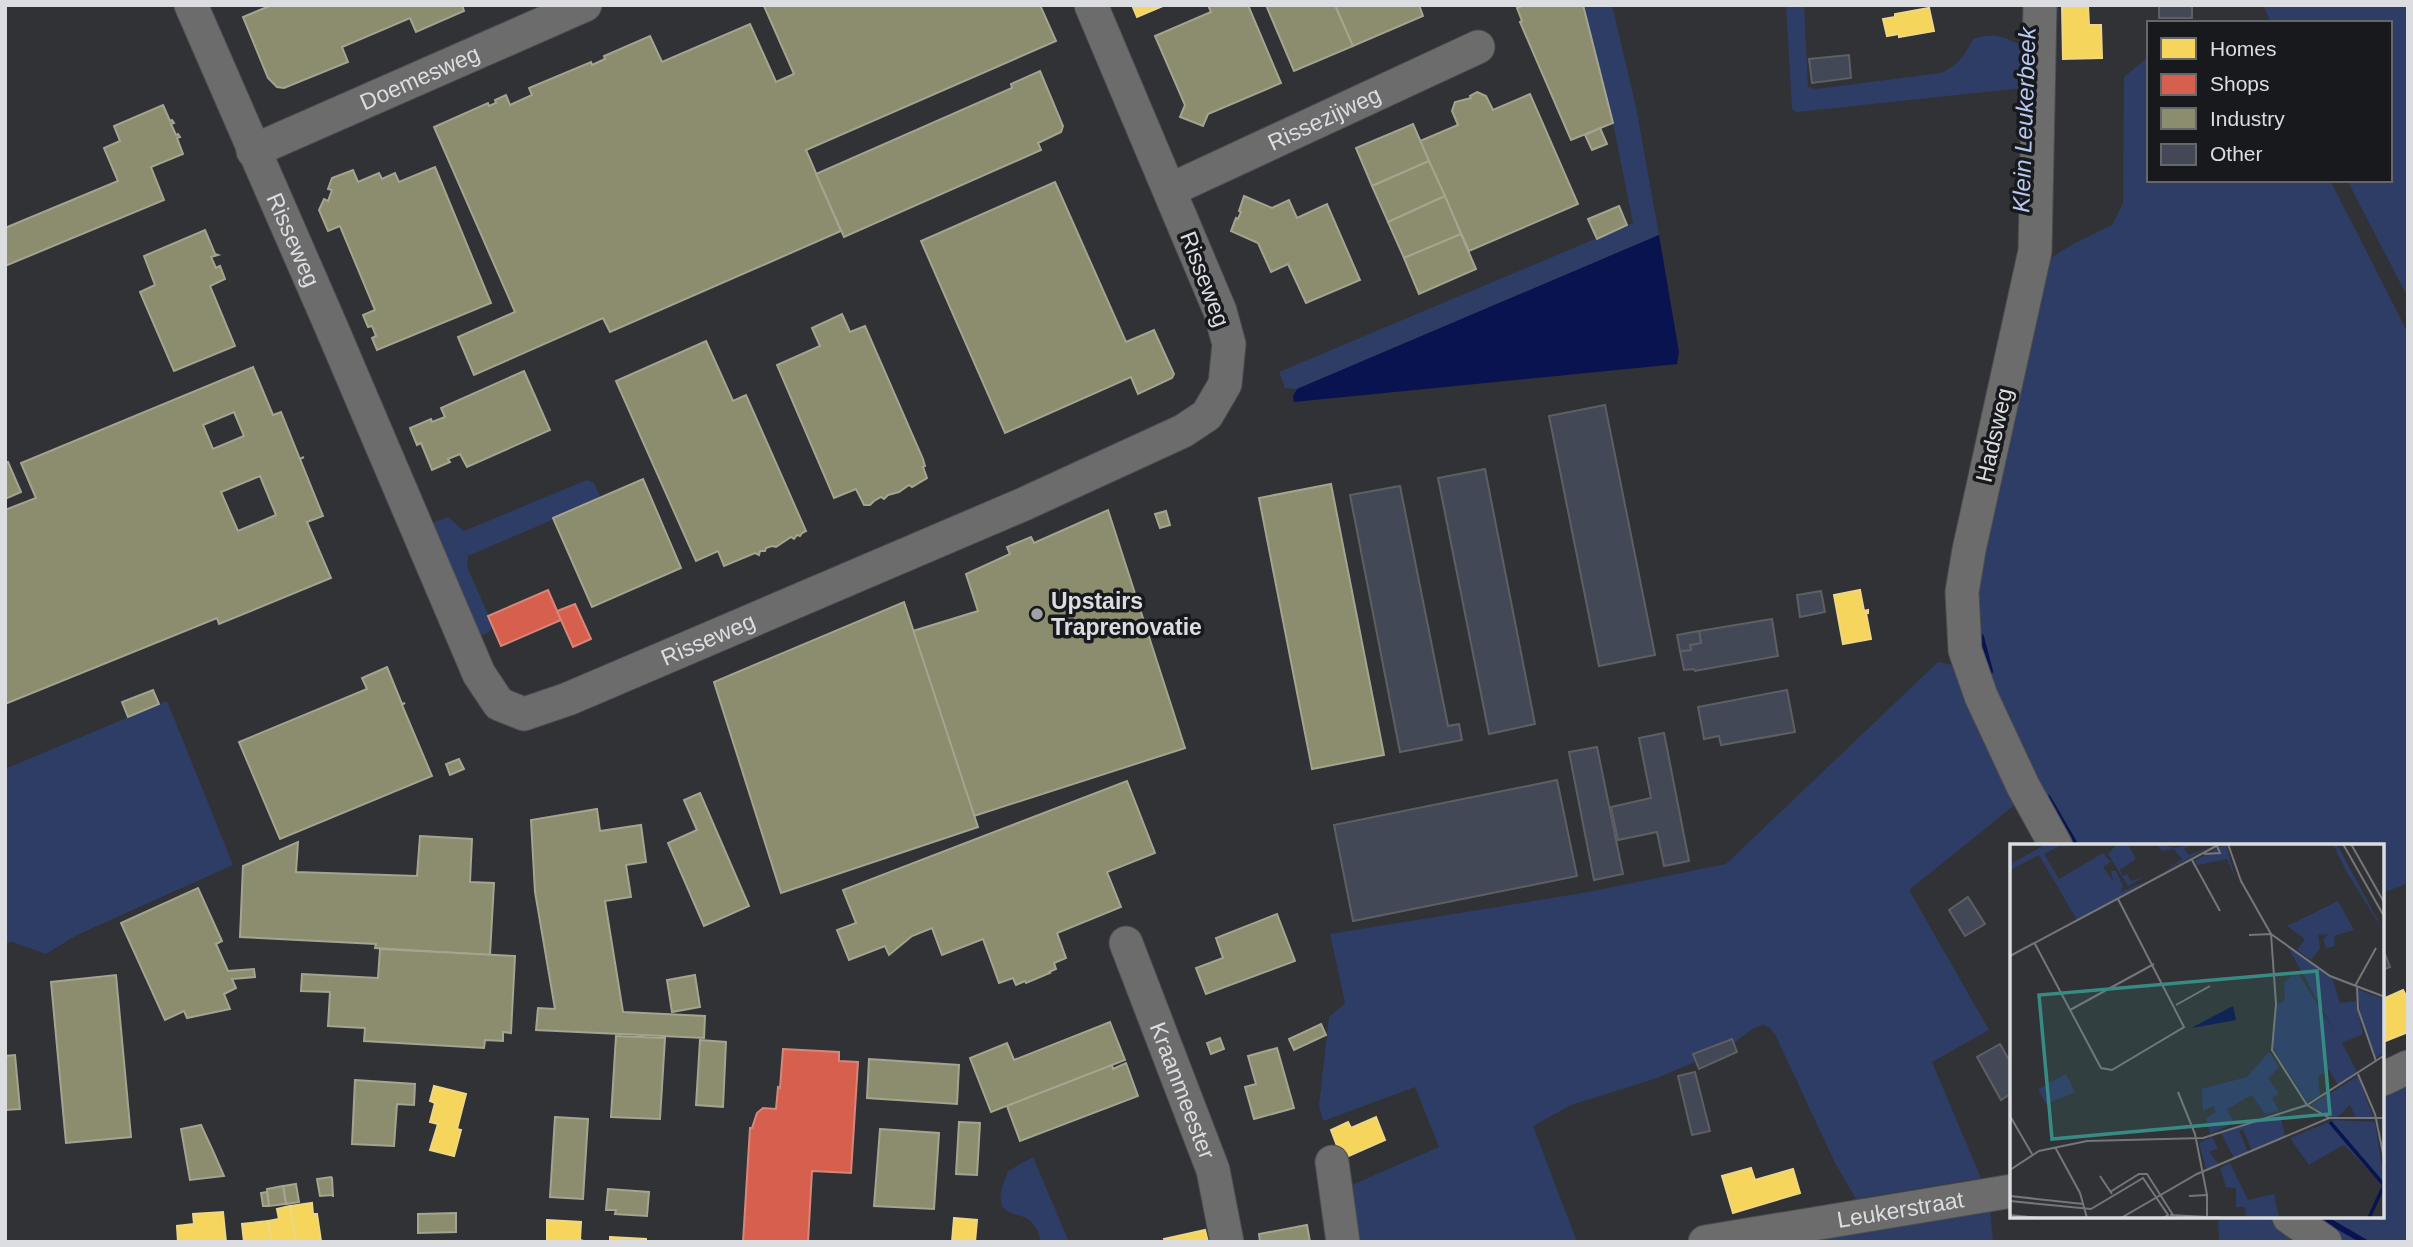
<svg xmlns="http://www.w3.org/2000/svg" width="2413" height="1247" font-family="Arial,sans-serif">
  <rect width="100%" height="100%" fill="#313235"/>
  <!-- green -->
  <g fill="#2e3d65">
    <polygon points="1583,5 1612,5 1636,107 1659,235 1297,389 1285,388 1279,372 1633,223 1613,123"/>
    <path d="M1786,5H1804L1808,87L1816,89L1941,73C1957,66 1965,55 1973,39C2000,30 2010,40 2034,53L2032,87L1797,112L1792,109Z"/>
    <polygon points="2263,5 2408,5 2408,298 2347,180 2390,180 2390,23 2271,23"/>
    <polygon points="2149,56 2149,180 2330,180 2408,333 2408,883 2383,893 2383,846 2069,846 1994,692 1975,629 1972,593 2046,261 2073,244 2112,225 2123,203 2124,77"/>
    <polygon points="587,480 594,483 600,496 594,502 468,556 467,567 493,625 488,633 476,637 429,524 448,517 464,531"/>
    <polygon points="1938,662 1952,665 1965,677 2017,803 1909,890 1989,1030 1932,1062 1981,1178 1856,1199 1835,1163 1775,1034 1769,1027 1763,1025 1754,1028 1728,1047 1699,1060 1657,1078 1571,1105 1533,1126 1577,1242 1354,1242 1347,1187 1439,1147 1415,1087 1323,1121 1319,1105 1329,1017 1345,1003 1330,934 1583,893 1726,864"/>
    <polygon points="167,701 233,865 77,935 46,954 12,942 5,943 5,769"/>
    <polygon points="2408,1077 2408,1242 2346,1242 2304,1217 2383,1217 2383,1090"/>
    <path d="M1033,1157L1069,1242H1041C1039,1232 1035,1223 1026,1218C1013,1212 998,1214 1001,1193C1002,1186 1006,1177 1008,1171Z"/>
    <polygon points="1990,1209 1993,1242 1792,1242"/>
    <polygon points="2218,1217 2274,1217 2308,1242 2219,1242"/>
  </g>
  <!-- water -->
  <polygon fill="#091350" points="1659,235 1679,352 1677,364 1294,402 1293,396 1297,389"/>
  <!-- homes -->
  <g fill="#f6d55c" stroke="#eed784" stroke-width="2">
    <polygon points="1132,5 1165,5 1137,17"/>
    <polygon points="2062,5 2088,5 2089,25 2101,25 2102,58 2063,59"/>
    <polygon points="1929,8 1934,31 1899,37 1899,34 1887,36 1883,19 1895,17 1895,14"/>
    <polygon points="1860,590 1864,611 1868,610 1868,613 1866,613 1871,639 1843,644 1834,595"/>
    <polygon points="2403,990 2408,999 2408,1032 2383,1042 2383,999"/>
    <polygon points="434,1086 466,1094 457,1129 461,1130 454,1156 430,1150 438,1124 430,1122 435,1103 430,1101"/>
    <polygon points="1376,1117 1385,1140 1342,1159 1331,1130 1348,1122 1351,1128"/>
    <polygon points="1751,1168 1755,1180 1793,1169 1800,1193 1733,1213 1722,1176"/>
    <polygon points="312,1203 313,1214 317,1214 321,1241 296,1242 290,1206"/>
    <polygon points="290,1206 296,1242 272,1242 268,1221 279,1219 277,1209"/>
    <polygon points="223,1212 226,1242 178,1242 177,1226 194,1224 193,1214"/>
    <polygon points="954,1218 977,1220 975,1242 952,1242"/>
    <polygon points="547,1220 581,1222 580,1240 587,1242 547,1242"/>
    <polygon points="268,1221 272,1242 244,1242 242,1224"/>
    <polygon points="1205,1230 1208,1242 1165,1242 1164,1239"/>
    <polygon points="610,1237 646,1239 646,1242 610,1242"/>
  </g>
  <!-- shops -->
  <g fill="#d6604d" stroke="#d88679" stroke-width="2">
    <polygon points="548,590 561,620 501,646 488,616"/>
    <polygon points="575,604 591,639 573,647 557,611"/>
    <polygon points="783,1049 839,1052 839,1061 858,1062 851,1173 812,1171 808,1242 743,1242 750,1128 752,1128 757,1113 763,1108 776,1109 778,1087 780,1088"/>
  </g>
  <!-- industry -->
  <g fill="#8c8c6e" stroke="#a4a490" stroke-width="2" fill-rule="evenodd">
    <polygon points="272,5 462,5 464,11 416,32 410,18 342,47 348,62 284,88 277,87 268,78 243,17"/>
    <polygon points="766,5 1040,5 1056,41 806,150 841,231 610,332 603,318 474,375 458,337 515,312 434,127 488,103 489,106 496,103 495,100 506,95 510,105 532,95 529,88 591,62 592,65 605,59 604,56 650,36 662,62 750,24 776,82 794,74 764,6"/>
    <polygon points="1208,5 1248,5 1281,83 1208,114 1203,126 1180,117 1185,105 1155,36 1211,12"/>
    <polygon points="1266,5 1335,5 1353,46 1294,71"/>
    <polygon points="1335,5 1419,5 1423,16 1353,46"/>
    <polygon points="1524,5 1583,5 1613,123 1571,140 1520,22 1522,21 1517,8"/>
    <polygon points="1040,71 1063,126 1061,132 1038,143 1041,150 844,237 816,174 1012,88 1011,84"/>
    <polygon points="1477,92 1486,96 1493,110 1530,94 1578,204 1469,251 1420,141 1458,125 1452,111 1455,102 1471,98 1470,96"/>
    <polygon points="163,105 170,121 172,120 174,123 171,124 176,135 178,134 180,137 177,138 183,154 151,167 164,200 5,266 5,228 118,181 104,148 120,141 114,126"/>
    <polygon points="1413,124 1429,161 1372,186 1356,148"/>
    <polygon points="1600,128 1607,144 1592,150 1585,135"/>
    <polygon points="1429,161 1445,196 1388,222 1372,186"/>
    <polygon points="435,167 491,303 377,350 372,338 376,336 372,326 368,327 363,315 375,310 340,226 328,231 319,210 324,199 328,201 332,190 328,189 332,178 353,170 358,182 379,173 382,179 395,173 399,182"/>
    <polygon points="1055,182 1126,342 1154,330 1174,374 1172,378 1138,394 1131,377 1005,433 921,241"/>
    <polygon points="1244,196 1272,208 1289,200 1297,218 1327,204 1360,280 1306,303 1288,264 1271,272 1258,243 1231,231 1236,218 1238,219 1241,212 1239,211"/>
    <polygon points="1445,196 1461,234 1404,258 1388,222"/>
    <polygon points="1619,206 1627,225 1597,239 1588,219"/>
    <polygon points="205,230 215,254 218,255 211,257 216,268 220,266 225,279 210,286 235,346 174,371 140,292 155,285 144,256"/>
    <polygon points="1461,234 1476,269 1419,294 1404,258"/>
    <polygon points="842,314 850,332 865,326 923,459 925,466 923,467 927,478 912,487 909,485 899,492 888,495 884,499 881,497 874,501 870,505 864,505 856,489 834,498 777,365 820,346 812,328"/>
    <polygon points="706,341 733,401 746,395 806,531 802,533 800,536 797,535 794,539 791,537 776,547 772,546 766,548 765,551 760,551 759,555 755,553 724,566 718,551 696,561 616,381"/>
    <path d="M253,367L273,415L281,412L300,459L304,457L300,459L323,516L307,522L331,578L219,624L217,618L5,704V510L36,498L21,463ZM234,412L244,436L213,449L203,425ZM260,476L276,515L238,531L221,492Z"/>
    <polygon points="524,371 550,430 467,467 460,454 448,459 450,462 432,470 421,443 417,445 410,428 431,419 432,422 445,417 441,408"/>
    <polygon points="8,462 21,492 5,499 5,463"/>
    <polygon points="643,479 681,568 592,607 553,518"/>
    <polygon points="1331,484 1384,755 1312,769 1259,498"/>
    <polygon points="1108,510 1185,748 974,816 913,631 978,611 966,574 1010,554 1007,547 1031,537 1034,543"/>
    <polygon points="1166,511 1170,525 1160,528 1155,514"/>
    <polygon points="904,602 978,827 781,893 714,682"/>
    <polygon points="387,667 402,704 405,703 402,705 432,776 280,839 239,742 367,689 362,678"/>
    <polygon points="153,690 159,704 128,717 122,702"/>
    <polygon points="459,759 464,769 450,775 446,764"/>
    <polygon points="1127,781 1155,853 1107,872 1121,907 1057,933 1066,958 1054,963 1056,969 1049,972 1050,973 1026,983 1025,981 1016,985 1013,978 999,983 983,939 942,955 932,928 912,936 889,955 885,946 849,960 837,930 856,923 843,890"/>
    <polygon points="700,793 749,906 704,926 668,843 697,830 684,800"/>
    <polygon points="597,809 600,831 641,825 646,862 626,865 631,897 605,901 623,1012 705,1016 704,1038 536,1030 538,1008 555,1009 535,892 531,820"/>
    <polygon points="420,836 472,839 470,882 494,883 490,955 375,948 376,944 240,937 243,866 298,842 296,872 417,876"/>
    <polygon points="198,888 222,941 216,944 228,971 254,969 255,977 232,979 236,988 224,994 230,1009 187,1018 184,1011 165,1020 121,923"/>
    <polygon points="1277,914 1295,961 1206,994 1196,968 1223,958 1216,938"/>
    <polygon points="380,949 515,956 511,1033 503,1032 503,1041 485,1040 484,1048 364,1041 365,1028 328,1026 330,992 301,991 302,974 378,978"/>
    <polygon points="116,975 131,1137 66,1143 51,982"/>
    <polygon points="695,975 700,1007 672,1012 667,980"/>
    <polygon points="1110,1022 1125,1060 991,1112 970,1058 1007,1043 1014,1060"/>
    <polygon points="1321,1024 1326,1035 1294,1050 1289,1039"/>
    <polygon points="616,1036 665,1038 660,1119 611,1117"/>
    <polygon points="1220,1038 1224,1049 1211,1054 1207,1043"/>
    <polygon points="700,1040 726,1042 723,1107 696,1105"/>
    <polygon points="1277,1048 1294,1108 1254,1119 1245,1087 1256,1084 1248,1056"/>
    <polygon points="15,1055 20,1109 5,1110 5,1056"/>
    <polygon points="869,1059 959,1065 957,1104 867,1098"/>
    <polygon points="1126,1063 1138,1096 1020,1141 1007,1106 1112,1065 1113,1069"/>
    <polygon points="355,1080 415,1084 414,1105 397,1104 394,1146 352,1144"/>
    <polygon points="555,1117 588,1119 583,1199 550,1197"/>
    <polygon points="959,1122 980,1123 977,1175 956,1174"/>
    <polygon points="201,1125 213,1151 224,1176 190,1180 181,1129"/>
    <polygon points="880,1129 939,1133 934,1209 874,1206"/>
    <polygon points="331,1177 332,1178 333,1197 333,1195 320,1196 317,1179"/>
    <polygon points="296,1184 299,1202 286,1204 283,1186"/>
    <polygon points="283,1186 286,1204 269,1206 267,1189"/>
    <polygon points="608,1189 649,1192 647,1216 615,1214 616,1210 606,1210"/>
    <polygon points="267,1192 269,1206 263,1206 261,1193"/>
    <polygon points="456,1213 456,1232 418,1233 418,1214"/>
    <polygon points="1307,1225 1310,1242 1260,1242 1259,1234"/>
  </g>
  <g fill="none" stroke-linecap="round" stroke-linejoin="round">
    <!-- stream -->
    <g stroke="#091350" stroke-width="6">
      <polyline points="1981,637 1990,671"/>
      <polyline points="2048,798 2076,846"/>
      <polyline points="2322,1217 2365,1242"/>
    </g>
  </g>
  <!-- building -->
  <g fill="#434857" stroke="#5e5f62" stroke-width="2">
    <rect x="2159" y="5" width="33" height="13"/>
    <polygon points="1849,55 1851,78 1812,83 1809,59"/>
    <polygon points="1605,405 1655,655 1599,666 1549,416"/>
    <polygon points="1485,469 1535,724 1489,734 1438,478"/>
    <polygon points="1400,486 1448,726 1459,724 1462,740 1400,752 1350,495"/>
    <polygon points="1821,591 1825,612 1800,617 1797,595"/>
    <polygon points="1772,619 1778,656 1695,671 1694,669 1684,670 1680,651 1691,650 1690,645 1701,643 1699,631"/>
    <polygon points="1699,631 1701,643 1690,645 1691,650 1680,651 1677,635"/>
    <polygon points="1787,690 1795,732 1721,745 1719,736 1704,739 1698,707"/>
    <polygon points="1664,733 1689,861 1664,866 1657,832 1618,840 1611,807 1651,798 1639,738"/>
    <polygon points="1597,747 1623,874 1594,880 1569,752"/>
    <polygon points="1557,780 1577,876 1353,921 1334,825"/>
    <polygon points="1968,897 1985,924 1965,936 1949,910"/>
    <polygon points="2383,949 2390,967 2383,970"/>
    <polygon points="1732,1039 1737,1052 1699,1069 1693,1054"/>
    <polygon points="2000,1044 2012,1065 2012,1093 2001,1100 1977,1057"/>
    <polygon points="1695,1072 1710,1131 1692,1135 1678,1076"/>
  </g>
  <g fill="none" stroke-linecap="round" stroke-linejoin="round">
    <!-- minor casing -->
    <g stroke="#4d4d50" stroke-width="35">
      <g id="minor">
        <path id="s1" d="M191,5L330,324L479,674L499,704L524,714L568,699L1024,504L1183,431L1207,415L1225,384L1229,344L1220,311L1091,5"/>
        <polyline points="2040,5 2035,251 1969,550 1962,592 1965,650 1981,696 2023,786 2056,846"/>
        <path id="s2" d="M253,151L585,5"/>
        <path id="s3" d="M1170,190L1478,47"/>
        <path id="s4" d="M1126,943L1213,1170L1227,1242"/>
        <polyline points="2383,1079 2408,1067"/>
        <polyline points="1332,1162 1343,1242"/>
        <polyline points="2289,1217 2325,1242"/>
        <path id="s5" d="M1705,1242L2012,1191"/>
      </g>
    </g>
    <!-- minor -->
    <use href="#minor" stroke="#6c6c6d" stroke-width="33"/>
  </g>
  <!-- markers -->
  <circle fill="#a0a1a4" stroke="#18191c" stroke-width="2.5" cx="1037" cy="614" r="7"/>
  <g text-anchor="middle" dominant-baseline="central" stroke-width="7" stroke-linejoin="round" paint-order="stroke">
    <!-- street labels -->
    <g font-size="23" fill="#dbdde0" stroke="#18191c">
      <text stroke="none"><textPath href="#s2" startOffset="182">Doemesweg</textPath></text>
      <text stroke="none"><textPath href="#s3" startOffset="170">Rissezijweg</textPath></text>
      <text stroke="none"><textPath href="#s1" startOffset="256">Risseweg</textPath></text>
      <text transform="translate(1205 279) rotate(69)">Risseweg</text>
      <text transform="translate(1994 435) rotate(-77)">Hadsweg</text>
      <text stroke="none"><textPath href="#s1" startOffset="990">Risseweg</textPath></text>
      <text stroke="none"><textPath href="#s4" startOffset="158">Kraanmeester</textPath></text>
      <text stroke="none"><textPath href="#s5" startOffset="198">Leukerstraat</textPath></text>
    </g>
    <!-- poi labels -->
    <g font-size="23" font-weight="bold" fill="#dbdde0" stroke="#18191c" text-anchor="start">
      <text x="1051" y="601">Upstairs<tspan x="1051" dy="26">Traprenovatie</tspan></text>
    </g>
    <!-- water labels -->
    <g font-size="24" font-style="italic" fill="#b7c8f1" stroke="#18191c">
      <text transform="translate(2024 120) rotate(-88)">Klein Leukerbeek</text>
    </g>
  </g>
  <!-- overview -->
  <g transform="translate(2010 844)">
    <rect width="374" height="374" fill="#313235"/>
    <path d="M37,0H53L34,10L49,35L93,9L101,18L93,23L103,37L101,27H106L113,42L110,48L137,37L67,76L29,11L0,26V20ZM107,0H118L126,15L110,26L113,32L117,30L121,37L134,33L118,42L98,10ZM147,0L165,4L183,0L174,5L179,11L200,3L153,28L172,15L164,5L152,7ZM216,0L225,34L217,15L188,21L184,17ZM323,0H327L374,88L336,27ZM328,57L344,86L324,92L325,102L316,104L313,95L319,90L308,91L310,104L301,116L287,106L295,95L277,82ZM277,101L323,136L330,159L346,157L353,190L332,199L347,228L328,241L319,226L308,232L310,252L297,258L263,204L267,161L275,156L274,139L281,132L289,131L325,188ZM347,145L374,155V209L366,214L351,175ZM259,208L269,223L258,234L269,250L262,254L269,267L255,270L242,251L217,265L224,279L200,290L196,274L206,268L203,262L193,267L192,245L237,233ZM56,230L65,248L36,260L28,245ZM348,232L363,273L346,274L340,261L326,274H320L301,261ZM270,270L275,292L242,306L233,286L229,287L238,308L224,314L211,289ZM324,276L365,278L375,341L359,374L372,340L336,303L333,301L299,321L280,294ZM202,293L208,304L199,308L209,320L196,325L189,299ZM220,319L238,356L264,350L269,374H236L235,363H226V344L216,343L210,324Z" fill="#2e3d65"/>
    <path d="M223,162L226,176L182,184L183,183Z" fill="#091350"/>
    <path fill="none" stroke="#091350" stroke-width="3.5" d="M320,278L374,341L359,374"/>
    <path fill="none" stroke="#757679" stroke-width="2" d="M218,0L231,37L261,90L320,132L375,153M333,0L375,74M341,0L375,60M194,10L210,9L207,2M182,16L210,67M239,91L261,90L266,160L262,206L297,261L319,274M25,100L91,224L102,226L174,183L108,55M0,112L210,0M345,142L366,104M347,142L348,165L366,217M166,161L200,142M60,166L144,120M348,230L365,270L375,319M168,248L185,290L197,351M0,272L22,310M45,303L70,349L77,374M0,326L29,307L77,297L193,294L297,261L375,211M90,332L102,350M100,348L129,330H137L163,371M0,352L73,360M179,352L197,351V373M0,357L81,365L133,334L158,371L153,374M0,371L30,374M160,371L217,374M111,374L187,330L319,274H375"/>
    <path fill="#388b85" fill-opacity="0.15" stroke="#388b85" stroke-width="3.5" d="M307,127L320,270L42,295L29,151Z"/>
    <rect width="374" height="374" fill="none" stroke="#dbdde0" stroke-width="3.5"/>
  </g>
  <!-- border -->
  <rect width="2413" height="1247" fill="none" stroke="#dbdde0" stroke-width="14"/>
  <!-- legend -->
  <rect x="2147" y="21" width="245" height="161" fill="#18191c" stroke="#66676a" stroke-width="2"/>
  <rect x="2161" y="38" width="35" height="21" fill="#f6d55c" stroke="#66676a" stroke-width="2"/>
  <text x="2210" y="56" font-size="21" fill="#dbdde0">Homes</text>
  <rect x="2161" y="74" width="35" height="21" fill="#d6604d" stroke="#66676a" stroke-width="2"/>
  <text x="2210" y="91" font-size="21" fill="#dbdde0">Shops</text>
  <rect x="2161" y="108" width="35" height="21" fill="#8c8c6e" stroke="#66676a" stroke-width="2"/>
  <text x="2210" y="126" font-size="21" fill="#dbdde0">Industry</text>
  <rect x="2161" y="144" width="35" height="21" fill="#434857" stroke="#66676a" stroke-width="2"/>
  <text x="2210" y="161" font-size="21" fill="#dbdde0">Other</text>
</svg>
